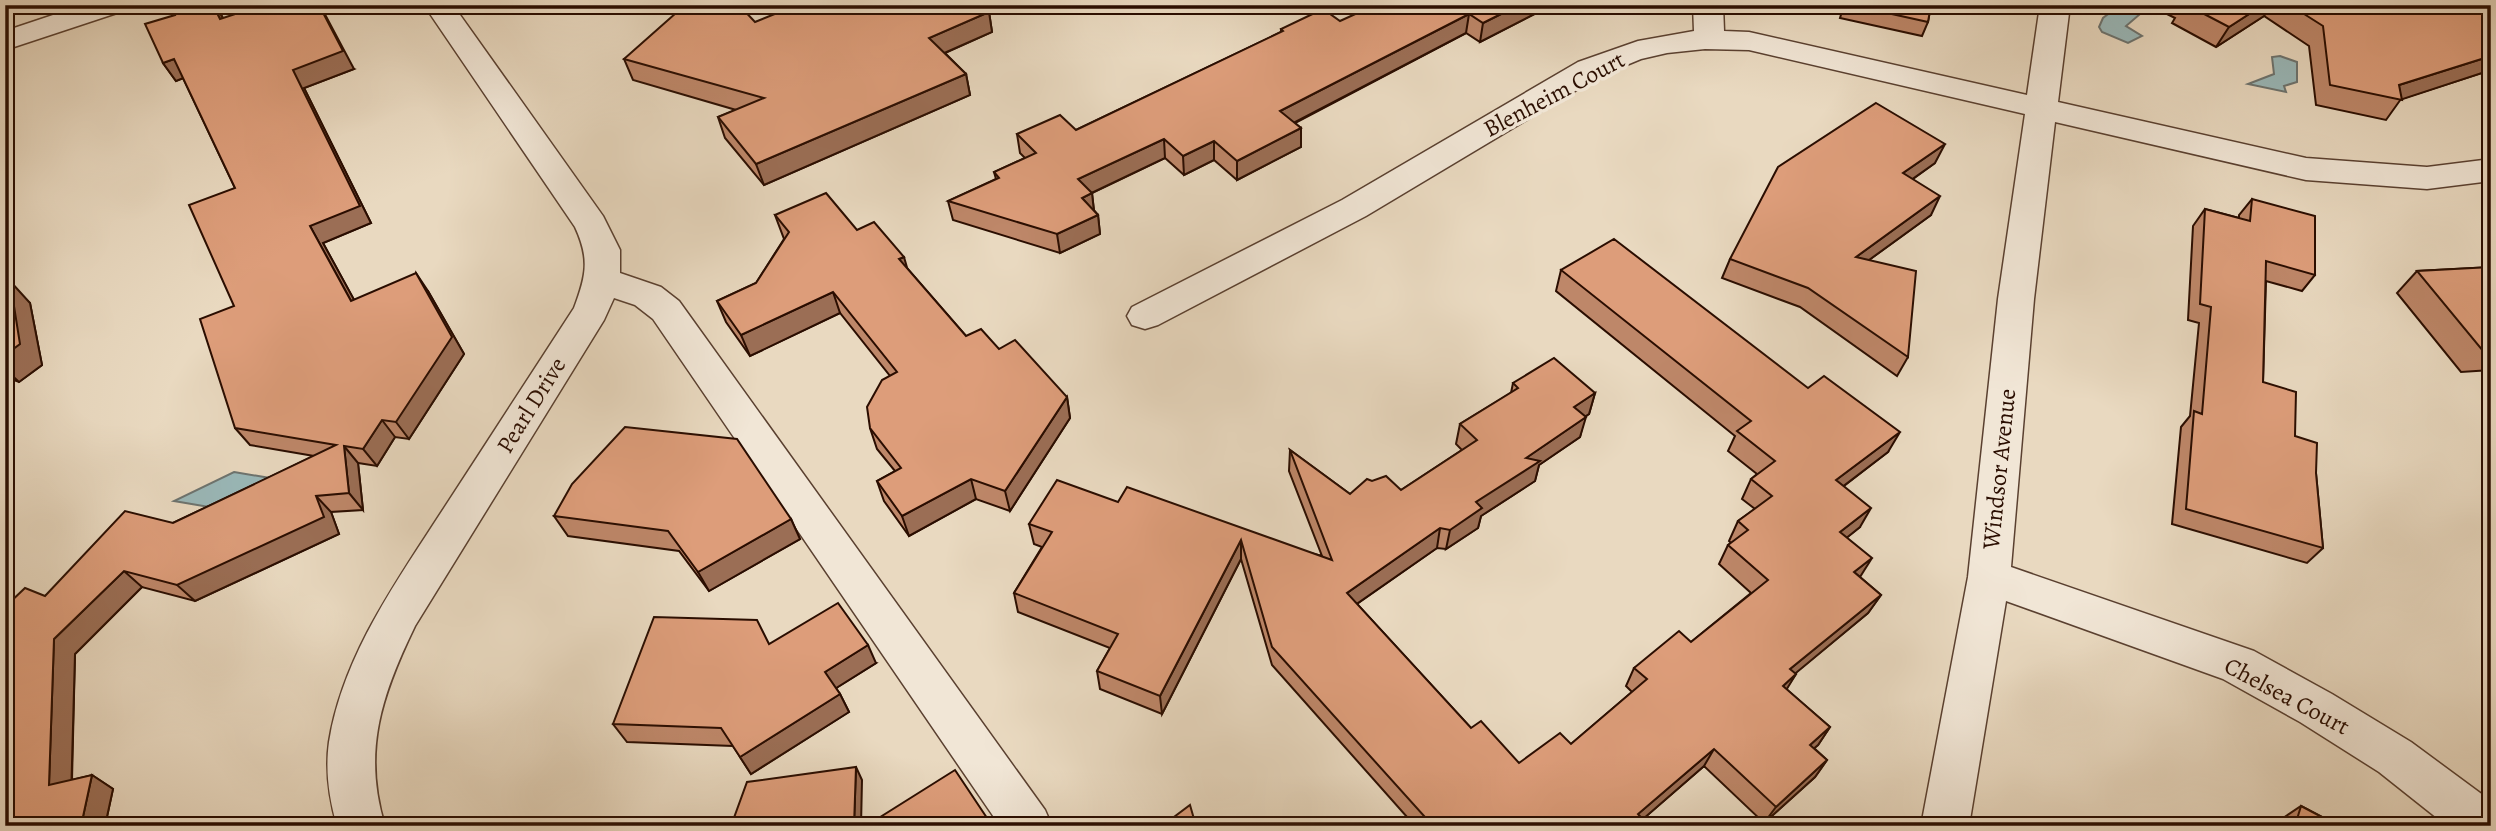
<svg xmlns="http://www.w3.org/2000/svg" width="2496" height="831" font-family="Alegreya,serif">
  <rect width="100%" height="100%" fill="#e9d9c0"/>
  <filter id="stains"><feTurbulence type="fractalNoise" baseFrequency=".00286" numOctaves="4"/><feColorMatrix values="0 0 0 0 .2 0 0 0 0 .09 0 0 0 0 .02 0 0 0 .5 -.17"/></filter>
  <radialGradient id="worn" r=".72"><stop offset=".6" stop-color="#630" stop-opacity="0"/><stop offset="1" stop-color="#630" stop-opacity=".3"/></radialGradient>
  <!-- water -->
  <g fill="#9ab9ba" stroke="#6d7470" stroke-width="2">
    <polygon points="2120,5 2140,14 2126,26 2142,36 2128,43 2102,32 2099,27 2103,18"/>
    <polygon points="2280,56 2297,62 2297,82 2284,86 2286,92 2248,84 2274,74 2272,57"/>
    <polygon points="234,472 270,478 209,507 174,501"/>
  </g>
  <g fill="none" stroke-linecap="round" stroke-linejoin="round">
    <!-- street casing -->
    <g stroke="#5a4030" stroke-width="3">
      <g id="street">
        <polygon points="83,5 127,5 123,11 5,50 5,31"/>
        <path d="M424,5H453L603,216L620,250V273L661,287L679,301L1045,810L1052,826H1000L653,319L635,305L614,298L604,320L415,626C382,694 362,751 385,826H337C329,798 325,771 329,742C343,654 399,578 446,505C489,439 531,374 574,308C586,276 590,259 575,227Z"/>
        <polygon points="1693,5 1723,5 1724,31 1749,32 2027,95 2040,5 2070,5 2058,102 2306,158 2427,167 2491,159 2491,181 2427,189 2306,180 2055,122 2034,299 2011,567 2254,651 2332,694 2411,742 2491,801 2491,826 2447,826 2379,772 2300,722 2223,679 2006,601 1969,826 1921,826 1968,577 1998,299 2025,114 1749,50 1705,49 1667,53 1641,59 1600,76 1366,216 1158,325 1145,329 1132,325 1127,316 1132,307 1342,200 1578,62 1638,41 1694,31"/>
      </g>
    </g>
    <!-- street -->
    <use href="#street" fill="#f1e6d6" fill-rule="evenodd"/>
  </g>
  <!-- wall -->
  <g fill="#be8769" stroke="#2a0d00" stroke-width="2">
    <polygon points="171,5 216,5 223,18 354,69 304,88 371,223 323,243 354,300 428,291 464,354 409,439 395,437 377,466 358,463 363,510 331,512 339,534 195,601 142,587 75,654 72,780 92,775 113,789 105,826 5,826 45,596 173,523 314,456 250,445 235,428 234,306 235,188 183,78 176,81 163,63 175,15"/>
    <polygon points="1552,5 1480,42 1466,33 1295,123 1301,128 1301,147 1237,180 1214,160 1184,175 1165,158 1092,193 1094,210 1098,215 1100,234 1060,253 953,220 948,201 996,179 994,172 1025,158 1020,153 1017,134 1076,130 1281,32 1281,29 1340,21"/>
    <polygon points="1844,5 1931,5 1928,22 1922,36 1840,18"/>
    <polygon points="2149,5 2491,5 2491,75 2485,72 2401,99 2386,120 2316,105 2309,46 2264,16 2216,47 2172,23 2175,18"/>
    <polygon points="989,12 992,32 945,53 966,74 970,95 764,185 725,138 718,117 736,110 633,80 624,59 755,22"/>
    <polygon points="1935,163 1913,179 1931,215 1869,260 1908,357 1897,376 1800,307 1722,278 1730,259"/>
    <polygon points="2252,199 2315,275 2302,291 2266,281 2263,382 2316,473 2323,548 2307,563 2172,524 2181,427 2190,416 2199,323 2188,320 2193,226 2205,209 2239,218 2239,215"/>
    <polygon points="775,215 857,230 907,268 966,336 999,349 1067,397 1070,418 1010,511 976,499 909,536 884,501 877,481 895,471 877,449 870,428 890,376 840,313 750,356 726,322 717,301 756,283 784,239"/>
    <polygon points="2491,267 2491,370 2461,372 2397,293 2417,271"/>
    <polygon points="1561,270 1888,452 1844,486 1860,527 1846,538 1860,577 1881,595 1868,613 1795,673 1796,674 1786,689 1830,727 1818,745 1814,748 1827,760 1815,777 1764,823 1704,766 1643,819 1641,826 1415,826 1272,665 1241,559 1162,714 1100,689 1097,671 1110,648 1018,612 1014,593 1042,547 1034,544 1029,524 1118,502 1322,556 1289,471 1290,450 1350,494 1372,481 1401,490 1462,450 1456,444 1460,424 1511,393 1513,383 1595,393 1589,414 1585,416 1580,437 1539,465 1535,481 1481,516 1478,528 1446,549 1437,548 1357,604 1471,728 1519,763 1571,744 1632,692 1626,686 1634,668 1691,642 1751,593 1719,564 1728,545 1731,543 1729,541 1738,521 1755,509 1742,499 1751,479 1757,474 1728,451 1735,436 1556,291"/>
    <polygon points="5,283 30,303 42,365 19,382 5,377"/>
    <polygon points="554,516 791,519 800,539 709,591 679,551 568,536"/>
    <polygon points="770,644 876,663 836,688 840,694 849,712 751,774 733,746 627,742 613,724"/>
    <polygon points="2301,806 2339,826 2276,826 2277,822"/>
    <polygon points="2349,820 2361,826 2340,826"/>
  </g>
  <!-- shaded-wall -->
  <g fill="#9b6e55" stroke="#2a0d00" stroke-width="2">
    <polygon points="213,5 216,5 232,37 220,19"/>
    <polygon points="319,5 320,5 354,69 304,88 371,223 323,243 364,318 351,301 310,226 293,70"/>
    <polygon points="1519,5 1552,5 1480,42 1483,23"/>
    <polygon points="2263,5 2271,5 2264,16 2216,47 2229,27"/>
    <polygon points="989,12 992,32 933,58 929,38"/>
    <polygon points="1469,14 1466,33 1280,130 1280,111"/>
    <polygon points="2491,56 2491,65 2485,72 2400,100 2399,85"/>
    <polygon points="174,59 186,77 176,81 163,63"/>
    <polygon points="966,74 970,95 764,185 756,164"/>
    <polygon points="1301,128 1301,147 1237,180 1237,161"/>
    <polygon points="1164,139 1165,158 1081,198 1078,179"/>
    <polygon points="1214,141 1214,160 1184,175 1183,156"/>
    <polygon points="1945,144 1935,163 1894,192 1903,173"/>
    <polygon points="1092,193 1094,212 1082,198"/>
    <polygon points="1940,196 1931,215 1847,276 1856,257"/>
    <polygon points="1098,215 1100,234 1060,253 1057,234"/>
    <polygon points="904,257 910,278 899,259"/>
    <polygon points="416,273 428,291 464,354 409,439 396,422"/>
    <polygon points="10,281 30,303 42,365 19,382 5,369"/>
    <polygon points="833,292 840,313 750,356 741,335"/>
    <polygon points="1595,393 1589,414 1568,427 1574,407"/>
    <polygon points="1067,397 1070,418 1010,511 1005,491"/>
    <polygon points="1586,417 1580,437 1539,465 1535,481 1481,516 1478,528 1446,549 1450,530 1476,502 1526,458"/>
    <polygon points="382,420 395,437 377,466 363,449"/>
    <polygon points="1900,432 1888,452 1825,500 1836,480"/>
    <polygon points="344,446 358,463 363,510 349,493"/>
    <polygon points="971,479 976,499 909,536 902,516"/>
    <polygon points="316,496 331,512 339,534 195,601 177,585"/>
    <polygon points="1871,508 1860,527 1829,552 1840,532"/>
    <polygon points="791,519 800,539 709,591 698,572"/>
    <polygon points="1440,528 1437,548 1345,612 1347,593"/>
    <polygon points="1241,540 1241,559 1162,714 1160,696"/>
    <polygon points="1872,558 1860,577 1854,572"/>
    <polygon points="124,571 142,587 75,654 71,799 49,785 54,639"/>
    <polygon points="1881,595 1868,613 1779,687 1790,669"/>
    <polygon points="868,645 876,663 833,690 825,672"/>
    <polygon points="1796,674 1785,692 1783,686"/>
    <polygon points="840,694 849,712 751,774 740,757"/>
    <polygon points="1830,727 1818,745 1798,762 1810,745"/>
    <polygon points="1714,749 1704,766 1635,826 1638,814"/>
    <polygon points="1827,760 1815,777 1764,823 1776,807"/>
    <polygon points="856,767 862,780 861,826 854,826"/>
    <polygon points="92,775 113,789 105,826 81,826"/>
    <polygon points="989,821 991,826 982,826"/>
  </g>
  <!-- building -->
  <g fill="#dd9d7a" stroke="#2a0d00" stroke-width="2">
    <polygon points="171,5 213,5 220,19 263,5 319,5 343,51 293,70 360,206 310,226 351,301 416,273 452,337 396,422 382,420 363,449 344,446 349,493 316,496 324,517 177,585 124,571 54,639 49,785 92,775 81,826 5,826 5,728 10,725 5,726 5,607 25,588 45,596 125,511 173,523 336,445 235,428 200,319 234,306 189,205 235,188 174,59 163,63 145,24 175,15"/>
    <polygon points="685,5 739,5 755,22 797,5 982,5 989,12 929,38 966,74 756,164 718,117 764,98 624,59"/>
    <polygon points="1375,5 1519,5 1483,23 1469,14 1280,111 1301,128 1237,161 1214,141 1183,156 1164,139 1078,179 1092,193 1082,198 1098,215 1057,234 948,201 999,178 994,172 1036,153 1017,134 1060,115 1076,130 1283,31 1281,29 1323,9 1340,21"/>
    <polygon points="1851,5 1931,5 1928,22"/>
    <polygon points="2187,5 2263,5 2229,27"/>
    <polygon points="2290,5 2491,5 2491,56 2399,85 2402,100 2330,85 2323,26"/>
    <polygon points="1876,103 1945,144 1903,173 1940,196 1856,257 1916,271 1908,357 1808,288 1730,259 1778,167"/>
    <polygon points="826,193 857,230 874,222 904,257 899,259 966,336 981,329 999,349 1015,340 1067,397 1005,491 971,479 902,516 877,481 901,468 870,428 867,407 882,380 897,372 833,292 741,335 717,301 756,283 789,232 775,215"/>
    <polygon points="2252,199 2315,216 2315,275 2266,261 2263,382 2296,392 2295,436 2317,443 2316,473 2323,548 2186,509 2194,411 2202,414 2211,307 2200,304 2205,209 2250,221"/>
    <polygon points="1614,239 1808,388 1824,376 1900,432 1836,480 1871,508 1840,532 1872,558 1854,572 1881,595 1790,669 1796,674 1783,686 1830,727 1810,745 1827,760 1776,807 1714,749 1638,814 1644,821 1638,826 1433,826 1272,647 1241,540 1160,696 1097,671 1118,634 1014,593 1052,532 1029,524 1057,480 1118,502 1127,487 1332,560 1290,450 1350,494 1367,479 1372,481 1386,476 1401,490 1477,440 1460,424 1518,388 1513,383 1554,358 1595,393 1574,407 1586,417 1526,458 1540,461 1476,502 1482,508 1450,530 1440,528 1347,593 1471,728 1481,721 1519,763 1560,733 1571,744 1647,679 1634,668 1679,631 1691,642 1768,580 1728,545 1748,530 1738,521 1772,496 1751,479 1775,461 1737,431 1751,421 1561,270"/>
    <polygon points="2491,267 2491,350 2483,351 2417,271"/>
    <polygon points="10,281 20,344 5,355 5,283"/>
    <polygon points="625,427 737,439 791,519 698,572 668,531 554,516 572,484"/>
    <polygon points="838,603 868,645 825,672 840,694 740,757 721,728 613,724 654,617 757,620 769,644"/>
    <polygon points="856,767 854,826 731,826 747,782"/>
    <polygon points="955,770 989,821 982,826 866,826"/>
    <polygon points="1190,805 1196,826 1162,826"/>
    <polygon points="2301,806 2339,826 2295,826"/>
    <polygon points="2349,820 2361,826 2348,826"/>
  </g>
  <g text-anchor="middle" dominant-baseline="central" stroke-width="7" stroke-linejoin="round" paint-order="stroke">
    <!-- street labels -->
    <g font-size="24" fill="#2a0d00" stroke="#f1e6d6">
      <text transform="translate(1554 94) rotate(-28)">Blenheim Court</text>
      <text transform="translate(531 405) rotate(-58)">Pearl Drive</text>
      <text transform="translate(1999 469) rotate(-84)">Windsor Avenue</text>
      <text transform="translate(2287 696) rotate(28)">Chelsea Court</text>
    </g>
  </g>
  <!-- margin -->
  <rect width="2496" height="831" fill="none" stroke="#e9d9c0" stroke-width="28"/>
  <rect x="7" y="7" width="2482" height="817" fill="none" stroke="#2a0d00" stroke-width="3.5"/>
  <rect x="14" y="14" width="2468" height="803" fill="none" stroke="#2a0d00" stroke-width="2"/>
  <rect width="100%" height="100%" filter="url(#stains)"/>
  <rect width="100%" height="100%" fill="url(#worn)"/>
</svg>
